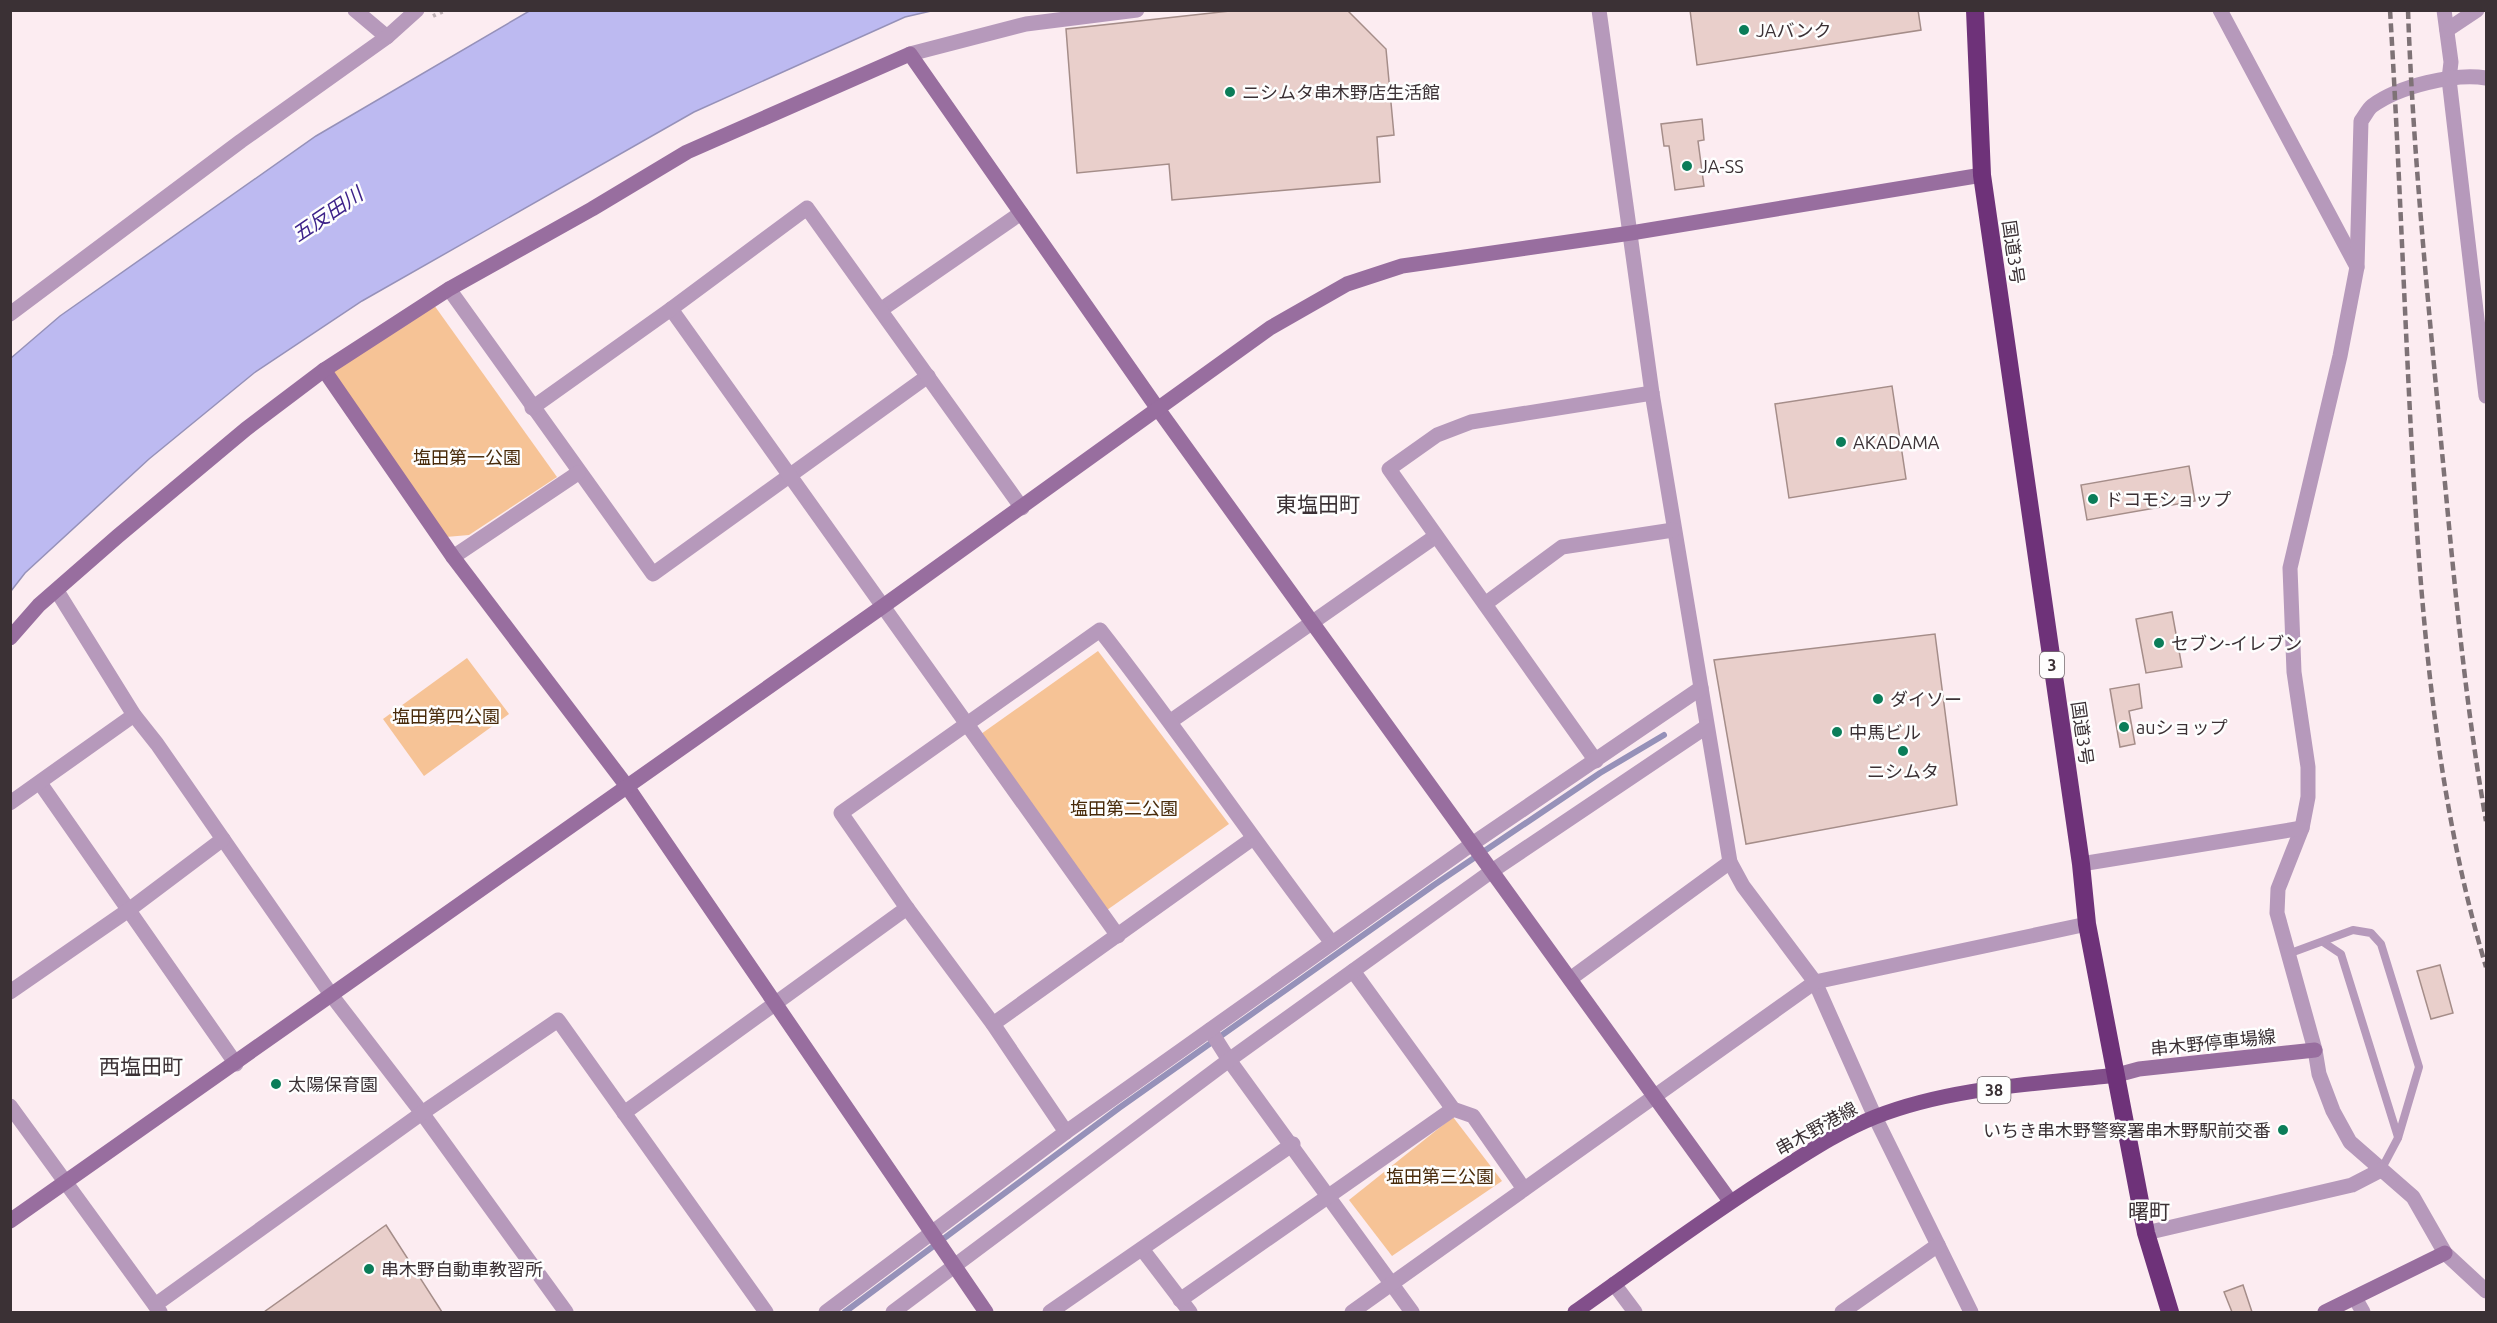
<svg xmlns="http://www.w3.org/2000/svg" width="2497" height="1323" font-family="Ubuntu,'Noto Sans JP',sans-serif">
  <rect width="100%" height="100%" fill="#fcecf1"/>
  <!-- green -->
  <g fill="#f6c396">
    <polygon points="434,305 557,477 469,535 446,537 333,372"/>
    <polygon points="1098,651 1229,824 1107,910 981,734"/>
    <polygon points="467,658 509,714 424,776 383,719"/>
    <polygon points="1453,1117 1502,1181 1392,1256 1349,1200"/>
  </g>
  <!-- water -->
  <polygon fill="#bdbaf1" stroke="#9691b9" stroke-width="1.5" points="531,10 931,11 905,17 694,112 362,301 254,373 149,459 25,573 11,591 11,358 60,316 316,136"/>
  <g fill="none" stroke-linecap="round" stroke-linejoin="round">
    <!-- stream -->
    <polyline stroke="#9691b9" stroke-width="6" points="845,1312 1119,1108 1434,885 1600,773 1664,735"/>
  </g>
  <!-- building -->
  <g fill="#e9cfcb" stroke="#a58d89" stroke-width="1.5">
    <polygon points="1239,10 1347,10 1386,49 1394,135 1377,137 1380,182 1172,200 1169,164 1077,173 1066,29"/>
    <polygon points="1690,10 1918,10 1921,30 1697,65"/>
    <polygon points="1702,119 1704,140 1698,141 1704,186 1675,190 1669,146 1664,146 1661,124"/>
    <polygon points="1892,386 1906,479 1789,498 1775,404"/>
    <polygon points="2189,466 2195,501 2087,520 2081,485"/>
    <polygon points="2172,612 2182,667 2146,673 2136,619"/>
    <polygon points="1935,634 1957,805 1746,844 1714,660"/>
    <polygon points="2139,684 2142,708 2129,711 2135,744 2120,747 2110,689"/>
    <polygon points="2440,965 2453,1013 2431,1019 2417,971"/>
    <polygon points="386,1225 442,1312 264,1312"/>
    <polygon points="2243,1285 2252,1312 2232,1312 2224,1292"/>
  </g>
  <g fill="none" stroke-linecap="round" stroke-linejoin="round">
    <!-- path -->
    <polyline stroke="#beb0b5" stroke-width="4" stroke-dasharray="3 4.5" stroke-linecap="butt" points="433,16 446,10"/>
    <!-- lane -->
    <g stroke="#b699bb" stroke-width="8">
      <polyline points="2323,942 2341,954 2398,1137"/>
      <polyline points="2288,954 2353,930 2371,933 2381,944 2419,1067 2398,1138 2381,1170"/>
    </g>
    <!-- street -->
    <g stroke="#b699bb" stroke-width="15">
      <polyline points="355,10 387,37"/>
      <polyline points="1599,10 1652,393 1730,862 1743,886 1815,982 1875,1117 1971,1312"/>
      <polyline points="2220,10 2357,267"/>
      <polyline points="2444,10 2451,62 2449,79 2486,396"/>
      <polyline points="2447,30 2477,10"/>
      <polyline points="910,54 1026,24 1137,10"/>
      <path d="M2486,78C2454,73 2399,86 2372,106C2368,109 2365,116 2361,121L2357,267L2340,356L2290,568L2294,672L2308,767V797L2302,828L2278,889L2277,913L2315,1050L2319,1074L2333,1111L2350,1142L2413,1197L2445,1253L2486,1291"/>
      <polyline points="449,289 653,574 928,376"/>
      <polyline points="671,309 1118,936"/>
      <polyline points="882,309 1021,213"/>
      <polyline points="10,314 241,141 387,37 417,10"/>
      <polyline points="532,408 671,309 807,208 1022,508"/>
      <polyline points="453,557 578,473"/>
      <polyline points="57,591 134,715 157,744 332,996 422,1113 566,1312"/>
      <polyline points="1485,604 1562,547 1673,530"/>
      <polyline points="1171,721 1436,536"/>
      <polyline points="1596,761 1389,469 1437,435 1471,422 1652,393"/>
      <polyline points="40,783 236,1064"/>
      <polyline points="10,803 134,715"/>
      <polyline points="2081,864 2302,828"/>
      <polyline points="1353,971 1453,1109 1473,1116 1524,1189"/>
      <polyline points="1570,979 1730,862"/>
      <polyline points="10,992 130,909 223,839"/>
      <polyline points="993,1024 1252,839"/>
      <polyline points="1210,1030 1229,1060 1412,1312"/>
      <polyline points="10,1106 160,1312"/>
      <polyline points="624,1113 907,908"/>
      <path d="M1066,1132L993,1024L907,908L841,813L1100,630C1180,732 1253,840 1332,943"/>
      <polyline points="2146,1233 2352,1185 2381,1170"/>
      <polyline points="1142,1249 1190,1312"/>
      <polyline points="1614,1284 1635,1312"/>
      <polyline points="2355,1298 2363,1312"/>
      <polyline points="1180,1300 1453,1109"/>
      <polyline points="155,1305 422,1113 558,1020 766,1312"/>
      <polyline points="826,1312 1066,1132 1472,844 1701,688"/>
      <polyline points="893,1312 1229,1060 1492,871 1706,727"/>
      <polyline points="1050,1312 1293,1144"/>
      <polyline points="1352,1312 1815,982 2087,924"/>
      <polyline points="1842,1312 1938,1245"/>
    </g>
    <!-- secondary -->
    <g stroke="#986e9f" stroke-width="15">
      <polyline points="324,370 453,557 626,785 986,1312"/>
      <polyline points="10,638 39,605 118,536 246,429 324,370 449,289 592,209 687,152 910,54 1158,409 1730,1201"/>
      <polyline points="2117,1075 2139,1069 2315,1050"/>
      <polyline points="10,1221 882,607 1270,328 1347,284 1402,266 1631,233 1982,175"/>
      <polyline points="2325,1312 2445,1253"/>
    </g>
    <!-- primary -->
    <path stroke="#824f8b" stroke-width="15" d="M1575,1312C1643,1264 1710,1214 1780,1170C1810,1151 1842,1130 1875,1117C1951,1087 2037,1084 2117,1075"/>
    <!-- highway -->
    <polyline stroke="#6e3279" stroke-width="18" points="1975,10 1982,175 2081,864 2087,924 2146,1233 2170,1312"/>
    <!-- rail -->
    <g stroke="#7e7276" stroke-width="4.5" stroke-dasharray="9 4.5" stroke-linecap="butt">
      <path d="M2390,10C2399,157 2404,304 2412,451C2422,624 2436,800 2486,967"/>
      <path d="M2408,10C2413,154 2428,298 2441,441C2453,568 2464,696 2486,821"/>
    </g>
  </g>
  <!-- markers -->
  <g fill="#0b7d59" stroke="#fefefe" stroke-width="2">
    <circle cx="1744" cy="30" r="6"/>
    <circle cx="1230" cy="92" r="6"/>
    <circle cx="1687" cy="166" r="6"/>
    <circle cx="1841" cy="442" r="6"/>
    <circle cx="2093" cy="499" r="6"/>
    <circle cx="2159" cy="643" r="6"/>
    <circle cx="1878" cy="699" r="6"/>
    <circle cx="2124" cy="727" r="6"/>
    <circle cx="1837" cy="732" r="6"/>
    <circle cx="1903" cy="751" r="6"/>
    <circle cx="276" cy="1084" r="6"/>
    <circle cx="2283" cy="1130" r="6"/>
    <circle cx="369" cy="1269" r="6"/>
  </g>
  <g text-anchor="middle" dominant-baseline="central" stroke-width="5" stroke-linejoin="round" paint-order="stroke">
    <!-- shield labels -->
    <g fill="#fefefe" stroke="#766e71" stroke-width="1.5">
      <rect x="2040" y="652" width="24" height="26" rx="4.5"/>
      <rect x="1977.5" y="1077" width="33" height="26" rx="4.5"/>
    </g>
    <g font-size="16" font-weight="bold" fill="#3b3135">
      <text x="2052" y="665">3</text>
      <text x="1994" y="1090">38</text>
    </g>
    <!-- poi labels -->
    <g font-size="18" fill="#3b3135" stroke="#fefefe" text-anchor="start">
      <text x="1756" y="30">JAバンク</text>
      <text x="1242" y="92">ニシムタ串木野店生活館</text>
      <text x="1699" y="166">JA-SS</text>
      <text x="1853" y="442">AKADAMA</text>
      <text x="2105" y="499">ドコモショップ</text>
      <text x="2171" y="643">セブン-イレブン</text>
      <text x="1890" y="699">ダイソー</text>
      <text x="2136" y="727">auショップ</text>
      <text x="1849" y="732">中馬ビル</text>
      <text x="1903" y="771" text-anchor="middle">ニシムタ</text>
      <text x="288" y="1084">太陽保育園</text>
      <text x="2271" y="1130" text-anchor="end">いちき串木野警察署串木野駅前交番</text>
      <text x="381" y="1269">串木野自動車教習所</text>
    </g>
    <!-- street labels -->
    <g font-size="18" fill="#3b3135" stroke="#fefefe">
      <text transform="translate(2014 252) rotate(82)">国道3号</text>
      <text transform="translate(2083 733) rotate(82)">国道3号</text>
      <text transform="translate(2213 1042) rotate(-6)">串木野停車場線</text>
      <text transform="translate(1816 1128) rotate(-29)">串木野港線</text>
    </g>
    <!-- park labels -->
    <g font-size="18" fill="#482a09" stroke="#fefefe">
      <text x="467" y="457">塩田第一公園</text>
      <text x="446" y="716">塩田第四公園</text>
      <text x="1124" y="808">塩田第二公園</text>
      <text x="1440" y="1176">塩田第三公園</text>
    </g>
    <!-- water labels -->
    <g font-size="20" font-style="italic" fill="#3d228a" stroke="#fefefe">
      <text transform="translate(327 214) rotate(-34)">五反田川</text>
    </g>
    <!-- quarter labels -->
    <g font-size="21" fill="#3b3135" stroke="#fefefe">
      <text x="1318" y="504">東塩田町</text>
      <text x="141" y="1066">西塩田町</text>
      <text x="2149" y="1211">曙町</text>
    </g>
  </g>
  <!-- border -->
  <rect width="2497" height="1323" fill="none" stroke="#3b3135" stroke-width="24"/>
</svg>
